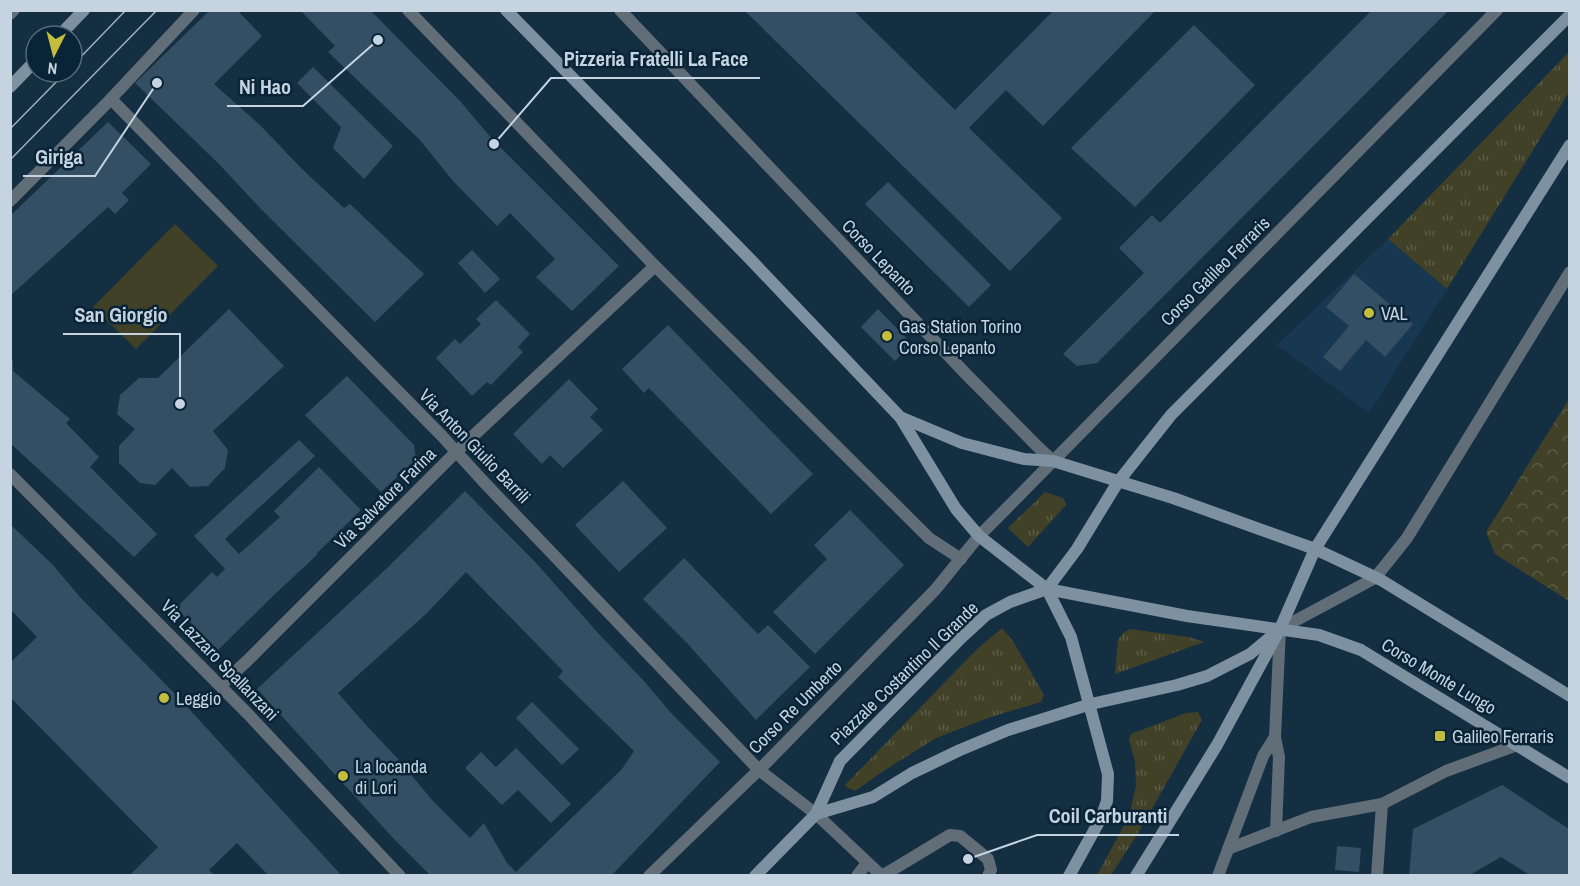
<svg xmlns="http://www.w3.org/2000/svg" width="1580" height="886" font-family="'Archivo Narrow',sans-serif">
  <defs>
    <pattern id="grass-tufts" width="24" height="20" patternUnits="userSpaceOnUse" patternTransform="scale(1.5)"><rect width="24" height="20" fill="#414128"/><path d="M3 7l-1-3M5 7V3M7 7l1-3M15 17l-1-3M17 17v-4M19 17l1-3" fill="none" stroke="#5b5c47"/></pattern>
    <pattern id="park-crowns" width="20" height="18" patternUnits="userSpaceOnUse" patternTransform="scale(1.5)"><rect width="20" height="18" fill="#414128"/><path d="M2 6a3 3 0 1 1 6 0M12 15a3 3 0 1 1 6 0" fill="none" stroke="#5b5c47"/></pattern>
  </defs>
  <rect width="100%" height="100%" fill="#142e42"/>
  <!-- built -->
  <polygon fill="#183851" points="1388,239 1447,289 1369,413 1277,345"/>
  <!-- grass -->
  <g fill="url(#grass-tufts)">
    <polygon points="1569,52 1569,92 1447,289 1388,239"/>
    <polygon points="1045,492 1063,498 1066,505 1028,547 1008,528"/>
    <polygon points="1002,628 1013,641 1044,695 1041,702 991,717 936,738 882,772 855,791 848,788 845,785 977,649"/>
    <polygon points="1130,629 1189,637 1204,642 1115,674 1118,640 1123,633"/>
    <polygon points="1198,712 1202,720 1140,830 1111,875 1097,875 1129,816 1136,786 1135,761 1129,740 1131,734 1186,713"/>
  </g>
  <!-- park -->
  <polygon fill="url(#park-crowns)" points="1569,399 1569,601 1495,554 1486,532"/>
  <!-- garden -->
  <polygon fill="#414128" points="175,224 218,266 136,349 93,307"/>
  <!-- building -->
  <g fill="#344e63" fill-rule="evenodd">
    <polygon points="210,10 237,10 262,36 214,84 260,125 302,169 344,208 350,204 424,274 375,322 261,209 219,164 135,83"/>
    <polygon points="300,10 369,10 372,12 460,101 493,140 619,266 572,311 536,277 555,259 510,213 497,226 453,181 420,140 328,52 335,46"/>
    <polygon points="744,10 853,10 955,110 1054,10 1156,10 1043,126 1006,90 969,128 1062,218 1010,271"/>
    <polygon points="1372,10 1449,10 1097,363 1077,366 1063,354 1144,273 1119,248 1152,215 1160,223"/>
    <polygon points="1194,25 1255,85 1135,207 1071,148"/>
    <polygon points="313,67 393,146 364,179 333,148 341,127 297,83"/>
    <polygon points="108,122 151,164 122,193 129,200 115,214 108,207 10,296 10,216"/>
    <polygon points="888,182 991,285 969,307 865,204"/>
    <polygon points="472,250 500,279 485,293 458,263"/>
    <polygon points="1354,274 1413,324 1385,357 1366,340 1340,371 1323,357 1349,326 1326,307"/>
    <polygon points="496,300 530,334 518,347 523,352 491,385 487,382 472,396 436,358 455,339 460,344 481,324 476,319"/>
    <polygon points="229,309 284,366 213,431 228,450 225,468 208,486 190,487 172,468 155,485 140,483 119,463 119,446 135,429 117,414 120,395 139,378 158,378"/>
    <polygon points="878,309 912,344 895,361 861,327"/>
    <polygon points="668,325 813,474 771,514 649,388 644,393 622,369"/>
    <polygon points="10,359 13,361 13,371 70,419 66,423 99,457 90,467 157,534 134,557 10,443"/>
    <polygon points="347,376 414,445 416,459 381,492 305,415"/>
    <polygon points="569,379 598,409 590,417 603,430 563,468 550,455 542,464 513,434"/>
    <polygon points="299,440 315,456 225,539 239,554 280,517 274,511 319,467 361,510 316,554 317,555 275,594 218,650 176,608 212,572 217,577 225,569 194,536"/>
    <polygon points="623,481 667,528 619,572 575,525"/>
    <path d="M465,491L538,565L598,633L644,681L672,714L720,762L611,876H431L393,838L257,689L385,570ZM466,572L563,671L558,677L634,751L622,769L516,872L507,863L484,823L470,838L432,800L398,759L366,725L338,693L427,613Z"/>
    <polygon points="850,510 904,565 815,654 773,612 827,559 814,545"/>
    <polygon points="10,524 53,565 79,596 180,699 342,876 269,876 237,843 209,870 215,876 129,876 158,847 10,697 10,663 37,637 10,609"/>
    <polygon points="684,558 758,634 768,625 810,667 756,720 686,642 643,599"/>
    <polygon points="532,702 579,749 562,765 516,718"/>
    <polygon points="516,748 571,804 551,823 518,790 502,805 465,768 481,752 496,767"/>
    <polygon points="1502,785 1569,829 1569,876 1531,876 1501,857 1468,876 1409,876 1413,829"/>
    <polygon points="1337,846 1361,848 1359,872 1335,870"/>
  </g>
  <g fill="none" stroke-linecap="round" stroke-linejoin="round">
    <!-- lane -->
    <polyline stroke="#616d77" stroke-width="12" points="882,876 950,835 960,836 988,859 991,870 988,876"/>
    <!-- street -->
    <g stroke="#616d77" stroke-width="12">
      <polyline points="408,10 655,266 929,538 961,559"/>
      <polyline points="620,10 966,374 1037,446 1053,461"/>
      <polyline points="10,14 14,10"/>
      <polyline points="111,99 442,436 482,480 759,770 816,814 882,876"/>
      <polyline points="10,201 106,104 194,10"/>
      <polyline points="10,474 247,713 400,876"/>
      <polyline points="221,685 247,661 456,452 655,266"/>
      <polyline points="1276,831 1279,757 1275,737 1280,629 1375,578 1407,538 1570,272"/>
      <polyline points="1228,849 1311,817 1382,804 1446,771 1517,745"/>
      <polyline points="649,876 765,764 935,590 979,536 1001,514 1497,10"/>
      <polyline points="857,876 867,863"/>
      <polyline points="1218,876 1263,756 1275,737"/>
      <polyline points="1377,876 1382,804"/>
    </g>
    <!-- secondary -->
    <g stroke="#7e91a1" stroke-width="12">
      <polyline points="506,10 751,260 900,417 956,509 979,536 1047,589 1071,637 1108,774 1107,801 1101,818 1069,876"/>
      <polyline points="59,36 84,10"/>
      <polyline points="10,87 36,60"/>
      <polyline points="900,417 962,443 1024,459 1053,461 1173,498 1315,549 1381,580 1570,696"/>
      <polyline points="1047,589 1077,549 1118,482 1171,415 1570,15"/>
      <polyline points="816,814 873,797 912,773 960,750 1008,730 1091,704 1177,685 1207,676 1250,654 1274,634"/>
      <polyline points="755,876 816,814 840,761 961,638 986,615 1010,602 1047,589 1187,616 1319,635 1361,650 1570,778"/>
      <polyline points="1136,876 1217,745 1280,629 1315,549 1570,145"/>
    </g>
    <!-- tram -->
    <g stroke="#9eb0be" stroke-width="1.5">
      <polyline points="72,66 126,10"/>
      <polyline points="10,129 66,72"/>
      <polyline points="10,160 157,10"/>
    </g>
  </g>
  <!-- markers -->
  <g fill="#c3bd3e" stroke="#0a2437" stroke-width="2">
    <circle cx="1369" cy="313" r="6"/>
    <circle cx="887" cy="336" r="6"/>
    <circle cx="164" cy="698" r="6"/>
    <rect x="1434" y="730" width="12" height="12" rx="3"/>
    <circle cx="343" cy="776" r="6"/>
  </g>
  <g text-anchor="middle" dominant-baseline="central" stroke-width="5" stroke-linejoin="round" paint-order="stroke">
    <!-- street labels -->
    <g font-size="18" fill="#c5d4e0" stroke="#0a2437">
      <text transform="translate(879 257) rotate(46)">Corso Lepanto</text>
      <text transform="translate(1215 271) rotate(-45)">Corso Galileo Ferraris</text>
      <text transform="translate(475 446) rotate(46)">Via Anton Giulio Barrili</text>
      <text transform="translate(385 498) rotate(-45)">Via Salvatore Farina</text>
      <text transform="translate(220 660) rotate(46)">Via Lazzaro Spallanzani</text>
      <text transform="translate(904 673) rotate(-44)">Piazzale Costantino Il Grande</text>
      <text transform="translate(1439 676) rotate(31)">Corso Monte Lungo</text>
      <text transform="translate(795 707) rotate(-45)">Corso Re Umberto</text>
    </g>
    <!-- poi labels -->
    <g font-size="18" fill="#c5d4e0" stroke="#0a2437" text-anchor="start">
      <text x="1381" y="313">VAL</text>
      <text x="899" y="326">Gas Station Torino<tspan x="899" dy="21">Corso Lepanto</tspan></text>
      <text x="176" y="698">Leggio</text>
      <text x="1452" y="736">Galileo Ferraris</text>
      <text x="355" y="766">La locanda<tspan x="355" dy="21">di Lori</tspan></text>
    </g>
  </g>
  <!-- callouts -->
  <path fill="none" stroke="#c5d4e0" stroke-width="2" d="M494 144L551 78H760M378 40L303 106H227M157 83L95 176H23M180 404L180 334H63M968 859L1037 835H1179"/>
  <g fill="#c5d4e0" stroke="#0a2437" stroke-width="2">
    <circle cx="494" cy="144" r="6"/>
    <circle cx="378" cy="40" r="6"/>
    <circle cx="157" cy="83" r="6"/>
    <circle cx="180" cy="404" r="6"/>
    <circle cx="968" cy="859" r="6"/>
  </g>
  <g font-size="20" text-anchor="middle" font-weight="bold" fill="#c5d4e0" stroke="#0a2437" stroke-width="5" stroke-linejoin="round" paint-order="stroke">
    <text x="656" y="66">Pizzeria Fratelli La Face</text>
    <text x="265" y="94">Ni Hao</text>
    <text x="59" y="164">Giriga</text>
    <text x="121" y="322">San Giorgio</text>
    <text x="1108" y="823">Coil Carburanti</text>
  </g>
  <!-- border -->
  <rect width="1580" height="886" fill="none" stroke="#c5d4e0" stroke-width="24"/>
  <!-- north arrow -->
  <g transform="translate(54 54) rotate(186)"><circle r="28" fill="#0a2437" stroke="#556a7b" stroke-width="1.5"/>
  <path d="M0-4.5L10 22L0 15L-10 22Z" fill="#c3bd3e"/>
  <text y="-9" font-size="16" font-weight="bold" text-anchor="middle" fill="#c5d4e0">N</text>
  </g>
</svg>
